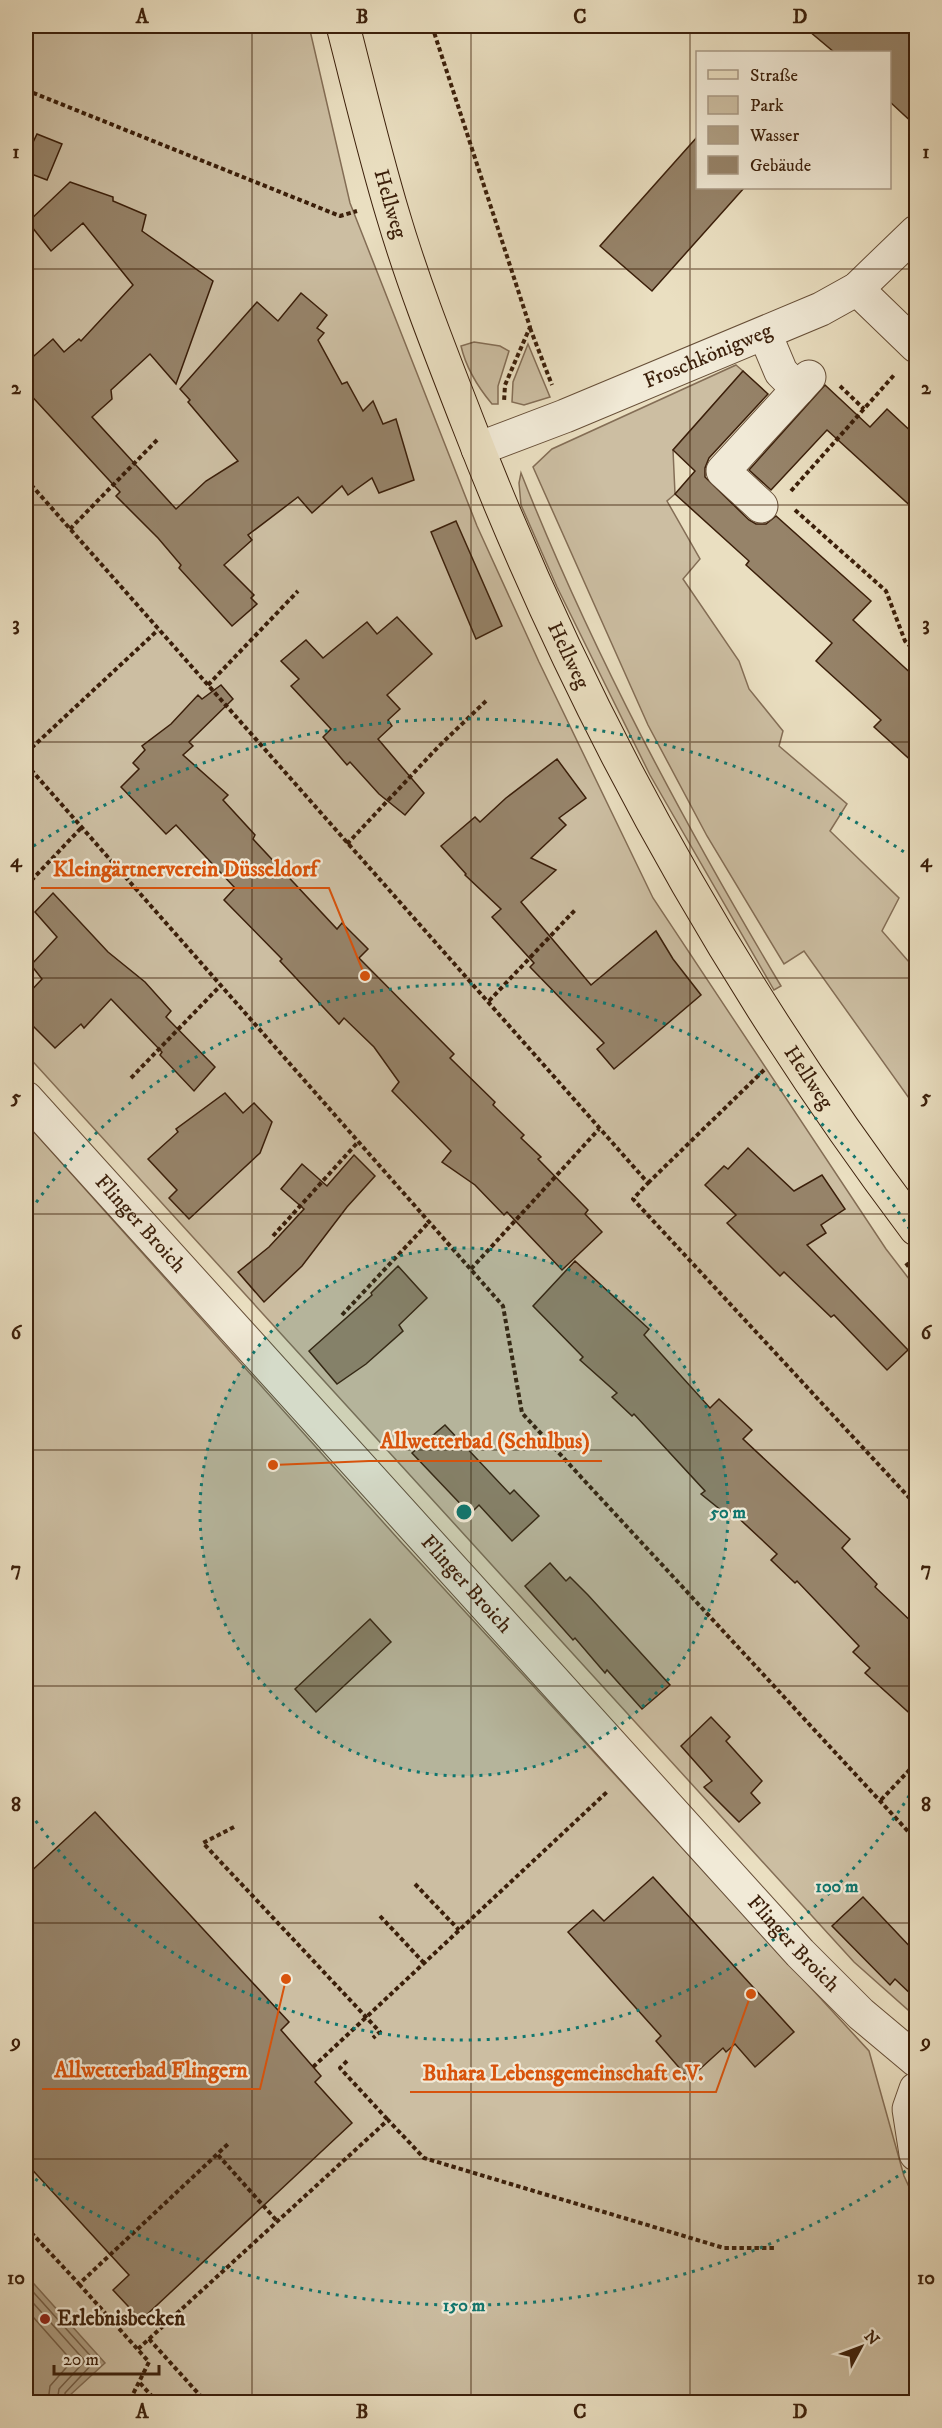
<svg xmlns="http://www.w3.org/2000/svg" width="942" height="2428" font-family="'IM FELL DW Pica',serif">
  <rect width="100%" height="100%" fill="#eadfc1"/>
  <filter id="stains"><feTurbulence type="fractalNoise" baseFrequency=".00333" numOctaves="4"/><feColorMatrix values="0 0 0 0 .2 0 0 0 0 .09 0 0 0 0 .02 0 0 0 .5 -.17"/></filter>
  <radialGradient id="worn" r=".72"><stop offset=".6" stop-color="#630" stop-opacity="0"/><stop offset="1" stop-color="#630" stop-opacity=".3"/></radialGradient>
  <!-- green -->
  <g fill="#ccbea2" stroke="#846e56" stroke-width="1.5">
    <polygon points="26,26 309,26 350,203 477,526 539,662 653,898 886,1249 916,1288 916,2017 854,1962 26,1054"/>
    <path d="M474,342L500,346L509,351L498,386V404H492C477,386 466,368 461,346Z"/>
    <polygon points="528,344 550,397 524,405 512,402 513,382"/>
    <polygon points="736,365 743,371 673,450 675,494 667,501 700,559 683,579 739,661 749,689 783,731 779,746 847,804 830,831 899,898 882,931 916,970 916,1108 804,951 784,964 707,836 648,725 533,467 552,449"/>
    <path d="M521,473C592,652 683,822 781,986L774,990L650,775L557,587L521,505L519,483Z"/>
    <polygon points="26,1123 400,1541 869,2051 904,2176 916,2202 916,2402 26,2402"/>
  </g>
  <!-- water -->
  <polygon fill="#ae9e83" stroke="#806b53" stroke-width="1.5" points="26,2275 105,2363 69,2396 74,2402 26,2402"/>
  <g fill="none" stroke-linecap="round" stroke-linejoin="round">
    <!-- shore -->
    <g stroke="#745e46" stroke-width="1.5">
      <polyline points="26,2284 95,2361 65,2393 66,2402"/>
      <polyline points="26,2295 85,2361 59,2389 57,2402"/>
      <polyline points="26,2309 72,2361 50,2386 48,2402"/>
    </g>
  </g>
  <!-- building -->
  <g fill="#968369" stroke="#3b1f0a" stroke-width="1.5">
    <polygon points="803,26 916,26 916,126 890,102 890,52 834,52"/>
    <polygon points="37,134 62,144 47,180 26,172 26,157"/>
    <polygon points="698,136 698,188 744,188 652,291 600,246"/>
    <polygon points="70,182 113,197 113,201 146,215 142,231 213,281 176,384 150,354 111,390 112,399 92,417 176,509 206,481 238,461 188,402 190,400 180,389 257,302 278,321 301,293 327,315 317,328 324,333 318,340 342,384 347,382 363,411 373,401 383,424 396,419 414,480 379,493 372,478 348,495 342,486 312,513 298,497 248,535 252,540 224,565 254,595 251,598 257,604 232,626 179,568 181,565 158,538 116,496 120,492 26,390 26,363 53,339 64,352 79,339 81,341 133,285 83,223 51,251 28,222"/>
    <polygon points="743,371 768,394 709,458 705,468 705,477 749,520 756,524 766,524 776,516 871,601 853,620 916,678 916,765 874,727 881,720 816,661 832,643 746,565 749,561 675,494 695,471 673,450"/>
    <polygon points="825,385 870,427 887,409 916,436 916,511 827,430 771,490 749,470"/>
    <polygon points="456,521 502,626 476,639 431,532"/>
    <polygon points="397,617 432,654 387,695 400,709 388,720 392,726 378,739 424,793 405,815 379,794 350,762 347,765 323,737 331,729 291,686 299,679 281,661 306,640 323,658 367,622 377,634"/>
    <polygon points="221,685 233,699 189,742 193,746 183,755 228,795 223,800 255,835 253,839 337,929 342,923 368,949 359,958 454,1054 450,1058 495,1102 493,1105 524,1135 521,1138 541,1157 538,1159 588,1210 585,1214 602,1232 562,1270 507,1212 504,1215 475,1185 442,1162 451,1151 392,1091 399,1082 374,1047 344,1018 339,1024 280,961 282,959 224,900 235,888 176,825 166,834 121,787 139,769 133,763 145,750 142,746 171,724 198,695 202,699"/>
    <polygon points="557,759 586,798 559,818 566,825 531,858 556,870 521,902 591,985 656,931 673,959 701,995 614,1069 597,1049 604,1043 530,967 534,963 492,917 501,909 465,875 466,874 441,846 475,817 480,822 506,798"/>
    <polygon points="53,893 108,952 145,982 171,1011 166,1017 215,1067 194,1091 160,1055 162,1052 111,999 84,1028 81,1024 55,1048 26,1019 26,996 42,979 31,965 57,937 35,912"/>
    <polygon points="225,1093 243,1113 254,1103 272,1122 260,1153 189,1219 169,1198 177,1190 148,1159 178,1132 176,1129"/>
    <polygon points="748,1148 794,1191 822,1175 845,1209 821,1225 826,1233 807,1245 908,1350 887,1370 834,1315 831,1317 784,1272 780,1276 727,1223 736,1215 705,1185 724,1166 728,1169"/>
    <polygon points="354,1155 375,1176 347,1207 302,1266 264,1302 238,1272 269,1247 304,1209 281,1189 302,1164 327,1186"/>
    <polygon points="575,1261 649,1329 644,1335 710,1408 719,1399 752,1430 743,1439 850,1539 842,1548 877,1584 875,1587 916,1626 916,1719 865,1673 870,1668 853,1652 859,1646 797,1581 795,1583 771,1560 777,1554 731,1511 727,1515 701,1494 705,1491 634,1414 632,1416 612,1397 617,1393 580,1360 583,1357 533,1306"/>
    <polygon points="398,1266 427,1298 399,1325 403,1331 366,1364 337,1384 309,1351 372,1295 371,1293"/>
    <polygon points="445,1425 510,1494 514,1490 539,1516 512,1541 479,1505 470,1514 412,1453"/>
    <polygon points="550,1563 566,1581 570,1577 588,1595 670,1685 642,1709 607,1670 605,1673 575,1638 573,1640 525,1586"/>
    <polygon points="370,1619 391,1642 316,1712 295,1689"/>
    <polygon points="711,1717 730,1737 726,1741 762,1781 751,1793 760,1803 739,1822 704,1787 712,1781 681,1746"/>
    <polygon points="95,1812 289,2022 281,2030 321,2076 315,2082 352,2123 141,2320 113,2290 129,2275 26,2163 26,1876"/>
    <polygon points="653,1877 794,2032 755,2067 735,2044 726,2052 723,2048 689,2079 656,2041 661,2036 568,1932 593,1910 604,1921"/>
    <polygon points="863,1897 916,1953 916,1999 895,1979 890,1985 832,1926"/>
  </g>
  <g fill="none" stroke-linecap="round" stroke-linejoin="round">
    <!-- minor casing -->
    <g stroke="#674f38" stroke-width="35">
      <g id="minor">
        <polyline points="857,289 916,346"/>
        <polyline points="765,334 781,372 798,389"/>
        <path id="s1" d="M478,449L565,416L821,309L857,289L916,232"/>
        <polyline points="761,506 723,471 809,377"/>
        <path id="s2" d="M26,1098L800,1953L861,2014L916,2060"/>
        <polyline points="916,2089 909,2109 916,2154"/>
      </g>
    </g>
    <!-- major casing -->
    <g stroke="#3b1f0a" stroke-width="35">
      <g id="major">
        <path id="s3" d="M343,26C359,88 374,152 393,215C413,283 440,351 466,418C578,709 728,980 916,1229"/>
      </g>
    </g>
    <!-- path -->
    <g stroke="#3b1f0a" stroke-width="4" stroke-dasharray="4.5 3" stroke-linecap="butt">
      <polyline points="432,26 530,327 505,385 504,402"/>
      <polyline points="26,90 340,216 357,211"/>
      <polyline points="530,328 552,385"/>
      <polyline points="840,386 864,409"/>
      <polyline points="26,479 648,1183 633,1199 916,1505"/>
      <polyline points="791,491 895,374"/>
      <polyline points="795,510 886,591 905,641 916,652"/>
      <polyline points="70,529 159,438"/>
      <polyline points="208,685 298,591"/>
      <polyline points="26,753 158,630"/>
      <polyline points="26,764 503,1306 522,1413 916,1840"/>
      <polyline points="347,844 439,746 487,700"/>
      <polyline points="26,886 81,828"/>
      <polyline points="489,1001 575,910"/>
      <polyline points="131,1078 220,986"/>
      <polyline points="648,1183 764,1070"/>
      <polyline points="273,1236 358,1142"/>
      <polyline points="906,1263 916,1277"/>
      <polyline points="471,1269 599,1129"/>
      <polyline points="342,1315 429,1222"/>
      <polyline points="881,1800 916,1763"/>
      <polyline points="234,1827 203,1843 380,2032 373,2038"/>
      <polyline points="415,1884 459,1930"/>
      <polyline points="380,1916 424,1963"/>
      <polyline points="347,2061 340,2068 388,2120"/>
      <polyline points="313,2067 608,1791"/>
      <polyline points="218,2155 277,2221"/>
      <polyline points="26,2227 79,2284 228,2144"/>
      <polyline points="26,2238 31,2233"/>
      <polyline points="79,2284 149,2362 129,2402"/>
      <polyline points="149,2339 206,2402"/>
      <polyline points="138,2349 388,2120 424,2158 724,2248 774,2248"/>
      <polyline points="140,2383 157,2402"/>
    </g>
    <!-- minor -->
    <use href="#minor" stroke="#f1ead7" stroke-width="33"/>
    <!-- major -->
    <use href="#major" stroke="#eadfc1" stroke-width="33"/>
  </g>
  <!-- grid -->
  <path fill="none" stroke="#3b1f0a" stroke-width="1.5" stroke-opacity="0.55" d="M252,26V2402M471,26V2402M690,26V2402M26,269H916M26,505H916M26,742H916M26,978H916M26,1214H916M26,1450H916M26,1686H916M26,1923H916M26,2159H916"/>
  <!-- distance rings -->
  <circle cx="464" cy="1512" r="264" fill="#0f766e" fill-opacity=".12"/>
  <g fill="none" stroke="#0f766e" stroke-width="3" stroke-dasharray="3 6">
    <circle cx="464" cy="1512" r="264"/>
    <path d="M914 1788A528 528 0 0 1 26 1807M26 1217A528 528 0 0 1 914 1236"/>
    <path d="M913 2166A793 793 0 0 1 26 2173M26 851A793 793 0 0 1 913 858"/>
  </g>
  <!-- markers -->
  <circle fill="#8f2418" stroke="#f1ead7" stroke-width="2" cx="45" cy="2319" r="6"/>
  <g text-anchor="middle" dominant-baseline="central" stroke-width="4.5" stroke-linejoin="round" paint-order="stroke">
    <!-- street labels -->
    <g font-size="21" fill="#3b1f0a" stroke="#f1ead7">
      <text stroke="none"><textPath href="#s3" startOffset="184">Hellweg</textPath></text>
      <text stroke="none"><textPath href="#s1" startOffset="248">Froschkönigweg</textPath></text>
      <text stroke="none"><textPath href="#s3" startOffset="670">Hellweg</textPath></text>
      <text stroke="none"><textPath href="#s3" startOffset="1156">Hellweg</textPath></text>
      <text stroke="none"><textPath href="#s2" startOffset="170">Flinger Broich</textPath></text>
      <text stroke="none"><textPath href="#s2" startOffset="656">Flinger Broich</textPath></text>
      <text stroke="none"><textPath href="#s2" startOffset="1142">Flinger Broich</textPath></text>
    </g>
    <!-- poi labels -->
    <g font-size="21" font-weight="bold" fill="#3b1f0a" stroke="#f1ead7" text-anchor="start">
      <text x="57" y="2319">Erlebnisbecken</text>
    </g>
  </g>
  <circle cx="464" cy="1512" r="9" fill="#0f766e" stroke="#f1ead7" stroke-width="3"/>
  <g font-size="18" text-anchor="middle" font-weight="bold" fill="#0f766e" stroke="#f1ead7" stroke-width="4.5" stroke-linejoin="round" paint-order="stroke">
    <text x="728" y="1518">50 m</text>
    <text x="837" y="1892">100 m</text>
    <text x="464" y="2311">150 m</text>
  </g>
  <!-- callouts -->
  <path fill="none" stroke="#d7530c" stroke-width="2" d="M365 976L329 888H41M273 1465L369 1461H602M286 1979L260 2089H42M751 1994L716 2092H410"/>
  <g fill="#d7530c" stroke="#f1ead7" stroke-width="2">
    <circle cx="365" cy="976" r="6"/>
    <circle cx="273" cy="1465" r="6"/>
    <circle cx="286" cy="1979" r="6"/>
    <circle cx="751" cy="1994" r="6"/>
  </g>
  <g font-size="22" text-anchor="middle" font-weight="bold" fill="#d7530c" stroke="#f1ead7" stroke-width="4.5" stroke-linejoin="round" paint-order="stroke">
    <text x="185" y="876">Kleingärtnerverein Düsseldorf</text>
    <text x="485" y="1448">Allwetterbad (Schulbus)</text>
    <text x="151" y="2077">Allwetterbad Flingern</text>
    <text x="563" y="2080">Buhara Lebensgemeinschaft e.V.</text>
  </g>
  <!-- margin -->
  <rect width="942" height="2428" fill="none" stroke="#eadfc1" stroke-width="66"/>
  <!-- legend -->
  <rect x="696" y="51" width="195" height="138" fill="#f1ead7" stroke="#a89985" stroke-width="1.5"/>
  <rect x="708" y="70" width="30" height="9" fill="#eadfc1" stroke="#a89985" stroke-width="1.5"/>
  <text x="750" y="81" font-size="18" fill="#3b1f0a">Straße</text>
  <rect x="708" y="96" width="30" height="18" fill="#ccbea2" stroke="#a89985" stroke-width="1.5"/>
  <text x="750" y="111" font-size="18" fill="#3b1f0a">Park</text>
  <rect x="708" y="126" width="30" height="18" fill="#ae9e83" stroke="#a89985" stroke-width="1.5"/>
  <text x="750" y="141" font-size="18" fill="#3b1f0a">Wasser</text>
  <rect x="708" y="156" width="30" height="18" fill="#968369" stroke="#a89985" stroke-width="1.5"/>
  <text x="750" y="171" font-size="18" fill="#3b1f0a">Gebäude</text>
  <!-- north arrow -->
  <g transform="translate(861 2347) rotate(49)" stroke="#f1ead7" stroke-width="4.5" paint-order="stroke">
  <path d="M0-4.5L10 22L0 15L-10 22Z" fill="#3b1f0a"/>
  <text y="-9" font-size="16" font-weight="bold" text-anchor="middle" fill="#3b1f0a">N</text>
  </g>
  <!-- scale -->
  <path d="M54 2365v9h105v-9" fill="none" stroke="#3b1f0a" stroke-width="3"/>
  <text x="63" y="2365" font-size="18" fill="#3b1f0a" stroke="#f1ead7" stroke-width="4.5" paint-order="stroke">20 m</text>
  <rect x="33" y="33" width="876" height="2362" fill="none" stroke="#3b1f0a" stroke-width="2"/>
  <g font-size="20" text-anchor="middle" font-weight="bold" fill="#3b1f0a">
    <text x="142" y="23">A</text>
    <text x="362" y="23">B</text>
    <text x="580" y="23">C</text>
    <text x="800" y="23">D</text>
    <text x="16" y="158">1</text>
    <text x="926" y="158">1</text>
    <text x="16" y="394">2</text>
    <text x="926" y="394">2</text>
    <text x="16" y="630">3</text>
    <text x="926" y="630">3</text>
    <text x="16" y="867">4</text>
    <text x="926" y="867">4</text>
    <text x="16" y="1103">5</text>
    <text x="926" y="1103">5</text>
    <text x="16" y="1339">6</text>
    <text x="926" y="1339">6</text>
    <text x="16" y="1575">7</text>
    <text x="926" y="1575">7</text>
    <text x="16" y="1811">8</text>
    <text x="926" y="1811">8</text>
    <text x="16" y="2048">9</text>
    <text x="926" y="2048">9</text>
    <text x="16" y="2284">10</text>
    <text x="926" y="2284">10</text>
    <text x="142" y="2418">A</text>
    <text x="362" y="2418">B</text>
    <text x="580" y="2418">C</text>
    <text x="800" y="2418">D</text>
  </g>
  <rect width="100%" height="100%" filter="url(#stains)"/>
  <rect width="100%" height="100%" fill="url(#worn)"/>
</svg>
